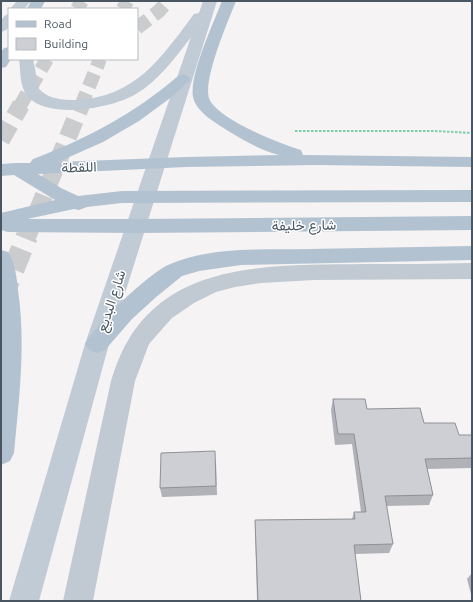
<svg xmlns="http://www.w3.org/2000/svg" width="473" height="602" font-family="Ubuntu,Vazirmatn,sans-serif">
  <rect width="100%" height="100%" fill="#f5f3f3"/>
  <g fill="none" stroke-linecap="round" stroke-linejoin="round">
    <!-- highway-tunnel-far2 -->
    <g stroke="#caccce" stroke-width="14" stroke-dasharray="14 7" stroke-linecap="butt">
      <polyline points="77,9 82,1"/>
      <polyline points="123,9 127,1"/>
      <polyline points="137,28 159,11 168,1"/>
      <polyline points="20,106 47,59"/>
      <polyline points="81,106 100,59"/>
    </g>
    <!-- highway-tunnel-far1 -->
    <g stroke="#caccce" stroke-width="18" stroke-dasharray="18 9" stroke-linecap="butt">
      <polyline points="1,140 21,105"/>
      <polyline points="27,237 81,105"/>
    </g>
    <!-- highway-tunnel -->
    <polyline stroke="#caccce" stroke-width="22" stroke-dasharray="22 11" stroke-linecap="butt" points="1,300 27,236"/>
    <!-- path -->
    <polyline stroke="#7ad0a6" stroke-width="2" stroke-dasharray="2.5 1.5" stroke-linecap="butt" points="295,131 435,131 472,133"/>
    <!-- street -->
    <path fill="#c1cad2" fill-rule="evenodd" d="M472,263V279L314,280L261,283L235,287L216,292L194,303L172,318L149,344L135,381L93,601H63L111,381C120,352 132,327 156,307C207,261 298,265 363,264C399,264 436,264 472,263Z"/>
    <!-- secondary -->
    <g fill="#c1cbd6" fill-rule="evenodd">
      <polygon points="17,1 31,1 24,9 10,9"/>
      <path d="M203,1H217L109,344L39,601H9L85,344L191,37C175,58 159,80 136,94C113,108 50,120 28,97C19,86 21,72 19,59H33L39,89C48,99 63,100 76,100C136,97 161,58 194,14L199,13Z"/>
      <path d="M9,14C9,23 11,30 1,32C1,24 0,16 9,14Z"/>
    </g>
    <!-- primary -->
    <g fill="#b3c2d1" fill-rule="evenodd">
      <polygon points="31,1 45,1 41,9 27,9"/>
      <path d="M222,1H236C228,21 203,79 209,98C216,119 281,144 301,150L303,155L472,157V167L316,165L186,167L38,174L61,188L78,196L122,191L472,190V202L122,203L87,207L79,210L74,209L27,219H137L472,216V230L137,233L8,232L1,230V213L55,200L14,175L1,176V164L16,163H30L33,159C86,139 134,114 178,76L183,74L188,76L191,79L173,96L139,121L103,142L58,162L186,157L279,155C262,151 245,141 230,132C217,124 196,112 193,97C189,75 214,22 222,1Z"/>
      <polygon points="9,47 9,59 11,59 6,67 1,68 1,52 4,48"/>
      <path d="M472,246V260L241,265L199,271L182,276L155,298L132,319L105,350L97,353L89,350L85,344C96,324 147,275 168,265C210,246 263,250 309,249C363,248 418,247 472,246Z"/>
      <path d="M1,250L8,252C15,263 17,278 18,290C26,344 19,399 14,453L10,461L1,465Z"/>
    </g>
  </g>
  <!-- wall -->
  <g fill="#b0b2b7">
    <polygon points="333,399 367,409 424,423 459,435 472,435 472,468 427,469 433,495 429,505 386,506 393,544 389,553 355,554 361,601 257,601 255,529 255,520 352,519 354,512 361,512 352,444 335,445 331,410"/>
    <polygon points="216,461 217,495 162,497 160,488"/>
    <polygon points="472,573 472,598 467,579"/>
  </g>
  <!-- building -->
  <g fill="#cdcfd5" stroke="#909195">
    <polygon points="333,399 365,399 367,409 420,408 424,423 455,423 459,435 472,435 472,458 425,459 433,495 385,496 393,544 354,545 361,601 258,601 255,520 355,519 354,512 366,512 354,434 338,434"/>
    <polygon points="215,451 216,486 160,488 161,453"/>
  </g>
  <g text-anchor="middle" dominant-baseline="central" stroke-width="3" stroke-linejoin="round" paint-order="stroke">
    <!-- street labels -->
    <g font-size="14" fill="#4a5661" stroke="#fff">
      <text transform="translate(79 167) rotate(-2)">اللقطة</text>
      <text transform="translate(304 225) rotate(-1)">شارع خليفة</text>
      <text transform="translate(111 301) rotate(-72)">شارع البديع</text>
    </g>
  </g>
  <!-- border -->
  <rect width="473" height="602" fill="none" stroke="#4a5661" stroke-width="4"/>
  <!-- legend -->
  <rect x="8" y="8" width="130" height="52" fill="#ffffff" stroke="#b7bbc0"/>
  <rect x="16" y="21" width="20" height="6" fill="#b3c2d1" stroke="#b7bbc0"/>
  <text x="44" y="28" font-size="12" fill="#4a5661">Road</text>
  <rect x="16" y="38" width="20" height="12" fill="#cdcfd5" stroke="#b7bbc0"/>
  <text x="44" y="48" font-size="12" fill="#4a5661">Building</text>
</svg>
